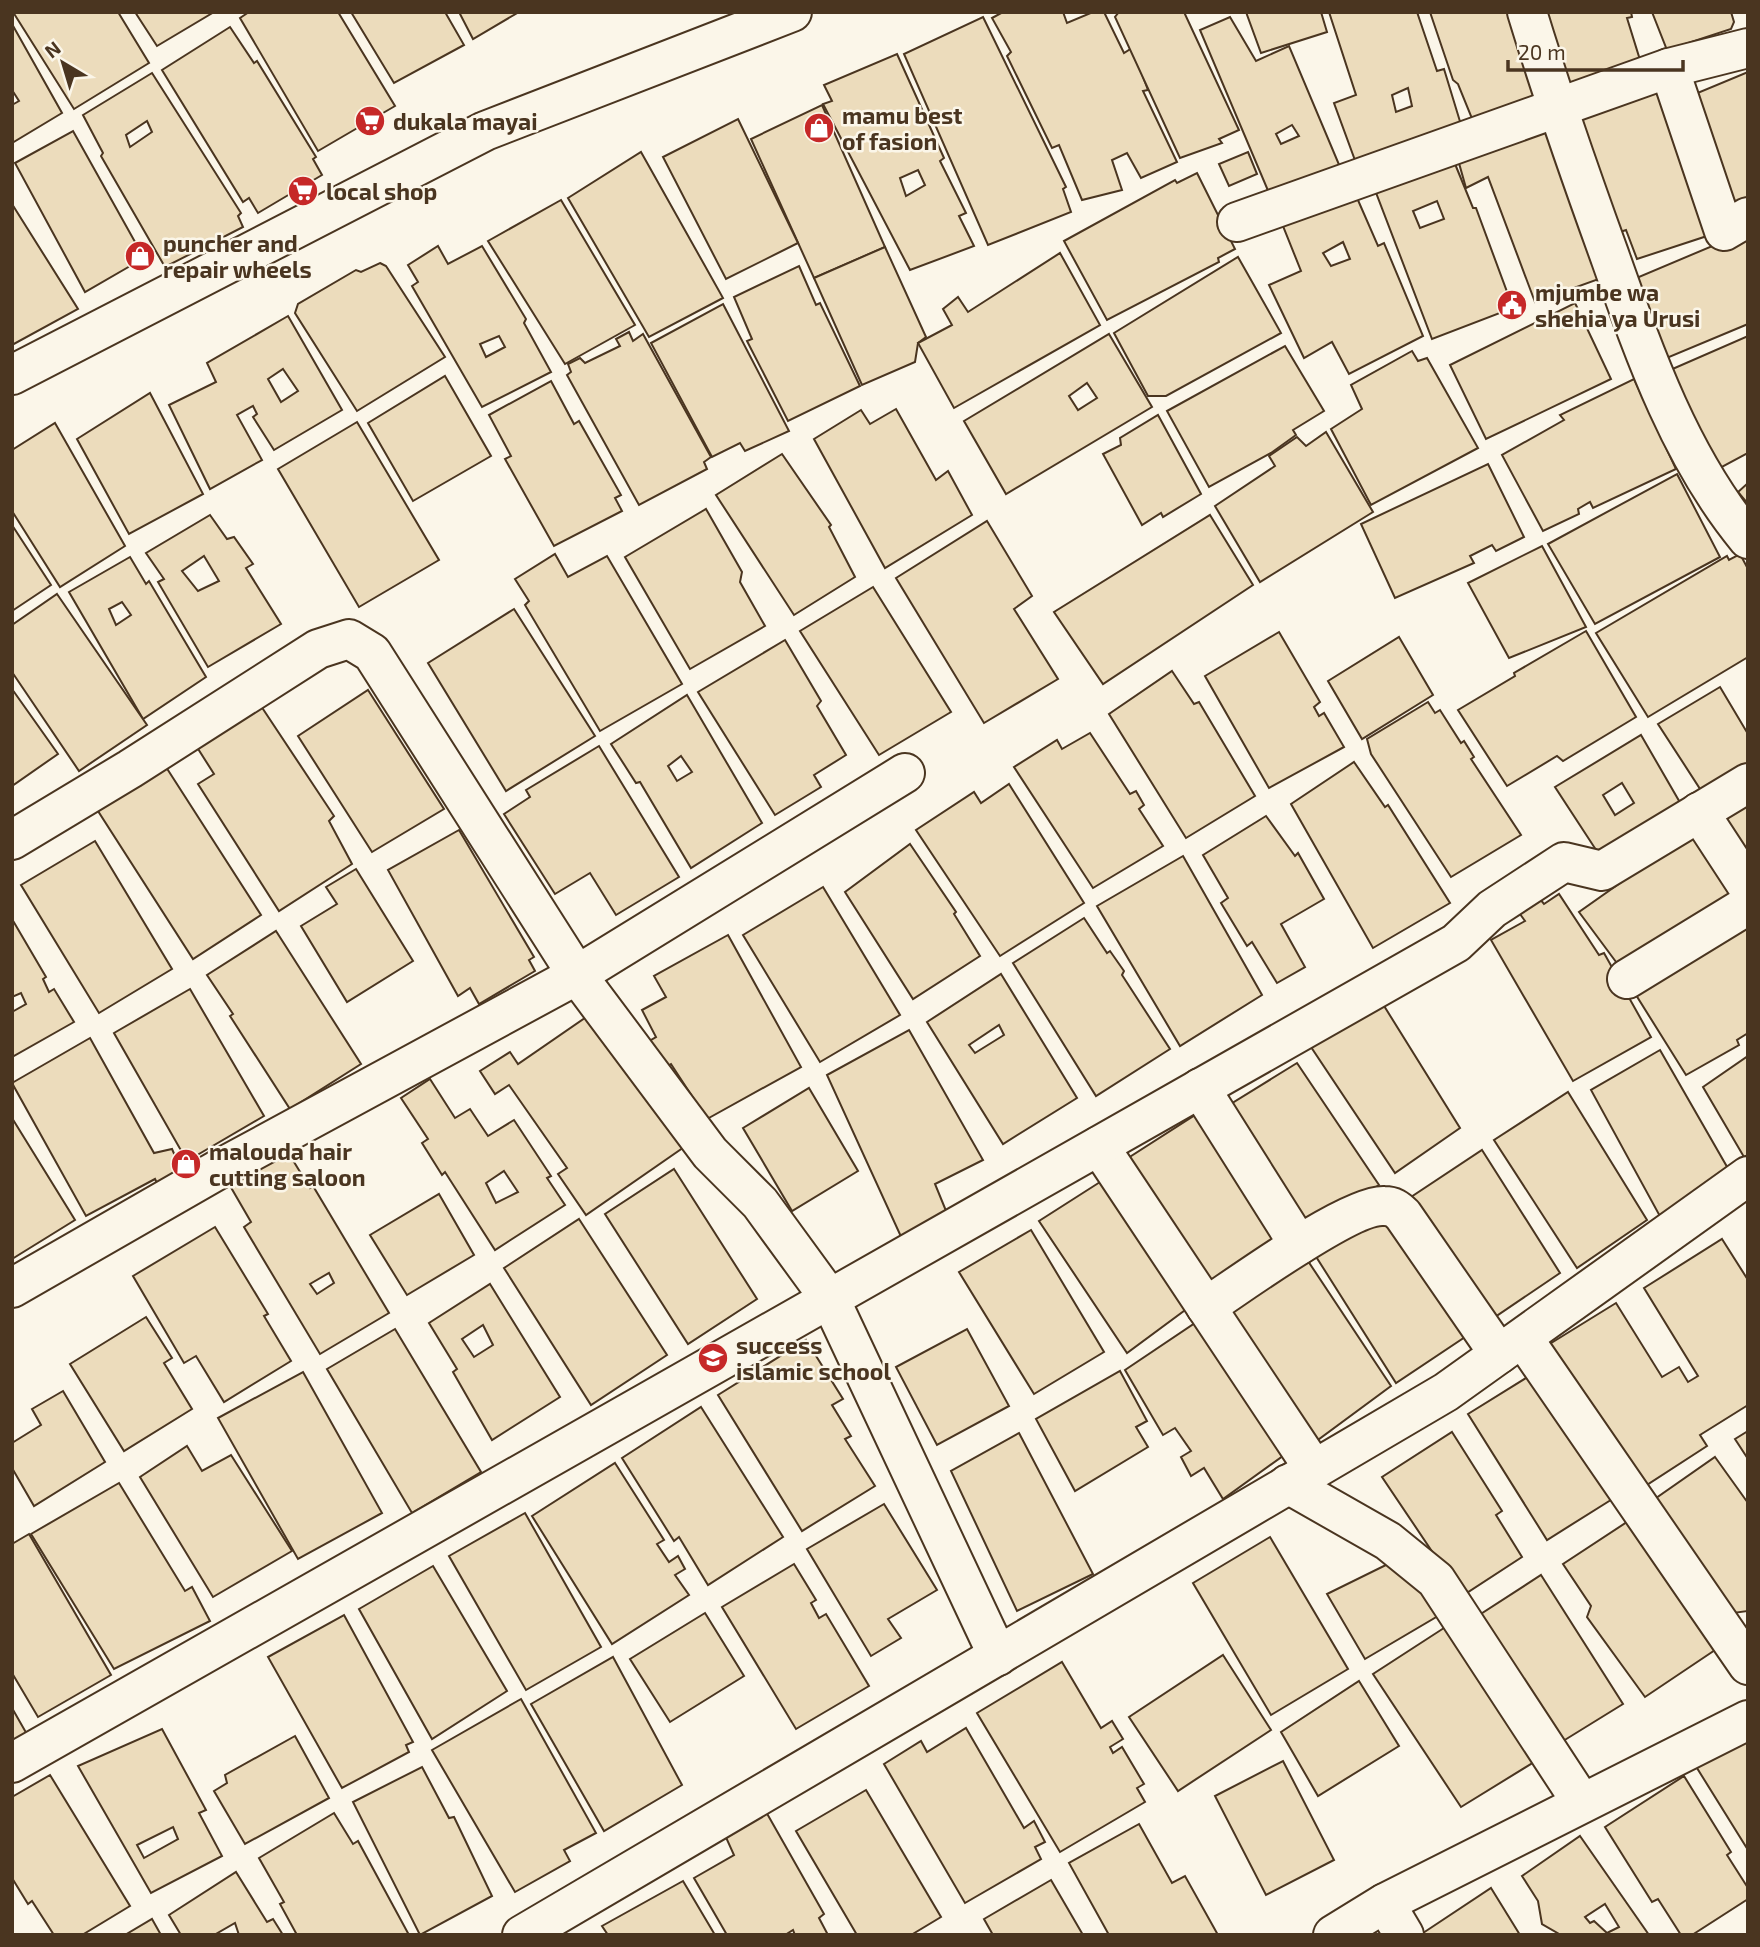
<svg xmlns="http://www.w3.org/2000/svg" width="1760" height="1947" font-family="'Exo 2',sans-serif">
  <rect width="100%" height="100%" fill="#fbf6e9"/>
  <!-- building -->
  <g fill="#ecdcbc" stroke="#4a3520" stroke-width="2" fill-rule="evenodd">
    <polygon points="13,12 118,12 149,63 74,109"/>
    <polygon points="135,12 214,12 157,46"/>
    <polygon points="249,12 338,12 395,106 318,151 240,18"/>
    <polygon points="351,12 445,12 464,45 394,83"/>
    <polygon points="459,12 519,12 473,39"/>
    <polygon points="1003,12 1063,12 1067,23 1093,12 1104,12 1124,53 1132,48 1148,90 1143,91 1177,162 1141,178 1127,153 1112,160 1122,190 1082,200 1059,145 1052,148 1007,56 1011,52 992,18"/>
    <polygon points="1119,12 1184,12 1239,130 1219,139 1222,143 1180,158 1115,17"/>
    <polygon points="1246,12 1321,12 1327,32 1261,53"/>
    <path d="M1329,12H1417L1437,71L1444,69L1462,128L1356,163L1334,103L1356,95ZM1408,88L1412,106L1396,112L1392,95Z"/>
    <polygon points="1430,12 1513,12 1541,99 1475,126 1458,84 1453,80"/>
    <polygon points="1541,12 1631,12 1632,17 1627,18 1640,60 1569,86"/>
    <polygon points="1652,12 1731,12 1734,22 1731,29 1667,50"/>
    <polygon points="983,17 1066,187 1063,189 1071,212 988,245 904,54"/>
    <path d="M1230,17L1256,61L1289,46L1340,167L1269,193L1200,30ZM1292,125L1299,136L1281,144L1276,134Z"/>
    <polygon points="12,24 62,113 12,143 12,105 19,101 12,90"/>
    <polygon points="230,27 254,63 257,61 316,157 313,159 322,175 258,213 249,198 243,202 162,70"/>
    <path d="M897,54L944,158L940,161L966,213L959,216L974,246L910,270L823,104L832,101L824,85ZM918,170L925,185L906,196L900,178Z"/>
    <polygon points="1748,72 1748,203 1726,212 1683,99"/>
    <path d="M152,73L241,213L238,216L243,227L165,267L101,156L103,153L83,115ZM147,121L152,132L130,147L126,135Z"/>
    <polygon points="1654,79 1710,235 1637,259 1626,230 1617,233 1573,111"/>
    <polygon points="822,105 885,247 814,278 751,139"/>
    <polygon points="1551,118 1610,275 1535,302 1488,177 1466,188 1457,156"/>
    <polygon points="738,119 798,243 726,279 663,157"/>
    <polygon points="73,131 144,258 85,292 15,163"/>
    <polygon points="641,152 723,298 649,337 568,198"/>
    <polygon points="1248,152 1257,174 1229,186 1219,164"/>
    <path d="M1453,159L1473,208H1476L1513,308L1432,339L1375,190ZM1437,201L1444,219L1420,228L1413,211Z"/>
    <polygon points="1197,173 1235,249 1218,258 1219,262 1107,320 1064,241 1175,180 1177,183"/>
    <path d="M1354,191L1378,246L1384,243L1423,336L1349,374L1332,342L1304,358L1269,285L1301,271L1281,221ZM1343,242L1350,259L1331,266L1323,253Z"/>
    <polygon points="561,200 635,325 565,364 488,241"/>
    <polygon points="12,204 78,309 12,345"/>
    <polygon points="1748,231 1748,324 1662,360 1634,279"/>
    <path d="M438,246L448,264L482,246L526,319L524,323L551,372L482,407L412,286L418,282L408,265ZM499,336L505,347L486,357L480,344Z"/>
    <polygon points="885,247 926,337 918,343 915,362 862,385 814,278"/>
    <polygon points="1060,253 1100,325 954,408 918,343 952,325 943,309 958,297 968,312"/>
    <polygon points="1238,257 1281,333 1166,396 1148,396 1114,333"/>
    <polygon points="380,263 386,266 445,357 357,411 295,313 298,304 356,270 361,272"/>
    <polygon points="799,266 816,305 820,303 860,386 788,421 747,341 752,339 734,297"/>
    <polygon points="1575,303 1611,379 1486,439 1450,365"/>
    <polygon points="723,304 789,431 745,451 740,443 712,457 651,343"/>
    <path d="M288,316L342,410L274,450L253,417L257,414L253,406L237,415L262,460L210,489L169,405L216,382L207,363ZM283,369L298,391L281,402L268,379Z"/>
    <polygon points="629,332 633,341 643,334 711,457 704,462 707,469 639,505 567,375 571,372 568,364 580,358 585,363 620,346 616,339"/>
    <path d="M1109,334L1152,407L1006,494L964,421ZM1087,383L1097,398L1078,410L1069,396Z"/>
    <polygon points="1748,336 1748,453 1720,468 1661,374"/>
    <polygon points="1285,346 1324,411 1293,430 1296,435 1271,453 1209,487 1167,411"/>
    <polygon points="1412,351 1418,361 1427,358 1478,448 1371,505 1331,429 1362,409 1351,385"/>
    <polygon points="445,376 491,456 413,501 368,423"/>
    <polygon points="1634,379 1676,469 1593,508 1590,502 1578,509 1579,514 1543,531 1502,455 1564,420 1560,415"/>
    <polygon points="551,381 574,424 579,421 621,495 615,498 622,511 554,546 505,459 511,456 489,415"/>
    <polygon points="150,393 203,494 129,534 77,439"/>
    <polygon points="896,409 936,480 948,471 972,515 885,568 814,439 861,410 870,424"/>
    <polygon points="1158,415 1201,494 1163,517 1161,513 1142,525 1103,454 1121,445 1120,438"/>
    <polygon points="357,422 439,560 359,607 278,469"/>
    <polygon points="55,423 125,546 60,587 12,511 12,450"/>
    <polygon points="1326,432 1373,512 1260,582 1215,506 1275,466 1269,456 1297,437 1306,446"/>
    <polygon points="782,454 831,525 829,527 855,577 794,615 716,495"/>
    <polygon points="1488,464 1524,537 1496,551 1492,545 1470,556 1474,563 1395,598 1361,524"/>
    <polygon points="1677,474 1720,557 1595,624 1548,544"/>
    <polygon points="1748,483 1748,504 1738,492"/>
    <polygon points="706,509 742,572 740,582 765,626 690,669 625,557"/>
    <path d="M210,515L227,539L234,537L253,564L246,568L281,624L208,667L158,582L164,579L146,553ZM204,556L219,581L198,591L182,571Z"/>
    <polygon points="1210,515 1253,585 1103,684 1054,612"/>
    <polygon points="987,521 1032,596 1014,609 1058,679 984,723 896,578"/>
    <polygon points="12,525 51,585 12,611"/>
    <polygon points="1542,546 1586,627 1509,658 1468,583"/>
    <polygon points="555,554 568,577 607,556 682,684 600,731 525,605 529,601 515,579"/>
    <polygon points="1740,554 1748,569 1748,657 1648,717 1596,633 1727,556 1729,560"/>
    <path d="M130,557L146,584L149,581L206,677L143,719L69,592ZM122,602L131,615L116,625L109,609Z"/>
    <polygon points="873,587 951,712 879,755 800,631"/>
    <polygon points="57,594 147,725 79,771 12,672 12,625"/>
    <polygon points="514,609 595,736 506,791 428,663"/>
    <polygon points="1586,631 1636,717 1563,761 1557,756 1507,786 1458,710 1515,676 1514,673"/>
    <polygon points="1279,632 1320,702 1314,707 1319,716 1324,713 1344,747 1269,788 1205,676"/>
    <polygon points="1399,637 1433,695 1362,739 1328,681"/>
    <polygon points="785,640 821,701 817,706 846,755 814,775 821,787 775,815 698,692"/>
    <polygon points="1172,671 1194,704 1199,702 1255,796 1186,838 1109,714"/>
    <polygon points="1720,687 1748,734 1748,767 1704,795 1658,724"/>
    <polygon points="12,689 58,754 12,786"/>
    <polygon points="368,690 444,809 372,852 298,736"/>
    <path d="M687,695L762,823L691,868L640,782L636,783L611,744ZM681,756L692,772L677,781L668,766Z"/>
    <polygon points="1428,702 1435,713 1440,710 1461,743 1464,741 1474,757 1471,759 1521,835 1451,877 1371,754 1367,739"/>
    <polygon points="259,703 334,816 329,821 352,864 279,911 198,784 214,774 195,744"/>
    <polygon points="1090,733 1130,794 1136,791 1144,805 1139,809 1163,846 1093,888 1014,767 1057,740 1062,749"/>
    <path d="M1641,735L1682,806L1600,856L1555,787ZM1622,783L1634,803L1615,815L1603,795Z"/>
    <polygon points="599,746 679,877 616,915 590,873 555,894 504,814 530,797 526,790"/>
    <polygon points="1354,762 1385,807 1388,805 1450,903 1373,948 1291,804"/>
    <polygon points="166,767 261,915 193,959 98,811"/>
    <polygon points="1009,784 1084,903 1000,956 916,830 974,792 981,803"/>
    <polygon points="1748,793 1748,869 1714,813"/>
    <polygon points="1266,816 1295,856 1298,853 1324,899 1281,924 1305,967 1277,983 1252,942 1247,946 1221,903 1228,898 1203,855"/>
    <polygon points="459,830 534,957 529,960 535,971 479,1004 470,988 458,996 388,870"/>
    <polygon points="1694,831 1735,895 1622,970 1579,912"/>
    <polygon points="95,841 172,969 99,1013 21,885"/>
    <polygon points="910,844 956,912 954,914 980,956 913,999 845,892"/>
    <polygon points="1183,856 1262,995 1180,1046 1097,906"/>
    <polygon points="356,869 413,961 347,1002 301,926 337,904 326,887"/>
    <polygon points="823,887 900,1015 820,1062 743,935"/>
    <polygon points="1534,892 1544,904 1559,894 1599,955 1604,953 1651,1037 1573,1081 1491,940 1525,921 1515,907"/>
    <polygon points="1748,913 1748,1033 1737,1040 1739,1045 1686,1075 1631,987"/>
    <polygon points="1084,918 1107,953 1110,951 1124,971 1122,975 1170,1049 1096,1096 1013,963"/>
    <polygon points="12,919 46,977 43,979 49,992 54,989 74,1022 12,1057 12,1012 26,1004 21,993 12,997"/>
    <polygon points="276,931 361,1064 290,1109 230,1016 233,1014 207,975"/>
    <polygon points="728,935 801,1067 707,1119 671,1064 659,1071 644,1044 656,1037 642,1010 666,997 654,976"/>
    <path d="M1001,974L1077,1098L1003,1144L927,1022ZM999,1025L1004,1035L975,1053L969,1045Z"/>
    <polygon points="190,989 264,1116 187,1161 114,1033"/>
    <polygon points="1381,1001 1460,1128 1395,1173 1311,1047"/>
    <polygon points="595,1011 687,1145 586,1215 558,1174 567,1168 509,1085 495,1094 480,1071 510,1052 518,1064"/>
    <polygon points="909,1030 983,1160 935,1184 951,1223 903,1241 827,1075"/>
    <polygon points="90,1038 154,1153 172,1149 188,1185 163,1196 155,1179 86,1216 12,1083"/>
    <polygon points="1660,1050 1734,1179 1662,1220 1591,1090"/>
    <polygon points="1748,1056 1748,1155 1744,1157 1703,1087"/>
    <polygon points="1297,1063 1379,1185 1310,1230 1221,1110"/>
    <path d="M430,1079L455,1118L470,1109L488,1136L514,1120L551,1176L547,1178L565,1205L495,1250L445,1172L442,1175L422,1143L428,1139L401,1098ZM504,1171L518,1192L496,1203L486,1183Z"/>
    <polygon points="809,1088 858,1171 792,1211 743,1128"/>
    <polygon points="1568,1092 1647,1220 1577,1268 1494,1140"/>
    <polygon points="1203,1110 1290,1243 1215,1293 1125,1160"/>
    <polygon points="12,1118 75,1220 12,1259"/>
    <path d="M286,1149L310,1188L313,1186L389,1313L320,1354L244,1227L251,1222L229,1184ZM329,1273L334,1283L317,1294L310,1284Z"/>
    <polygon points="1482,1150 1560,1273 1489,1321 1408,1199"/>
    <polygon points="674,1169 757,1299 688,1344 605,1214"/>
    <polygon points="1111,1175 1196,1302 1127,1353 1039,1221"/>
    <polygon points="439,1194 474,1255 407,1295 370,1235"/>
    <polygon points="1387,1209 1471,1333 1396,1383 1315,1255"/>
    <polygon points="579,1219 667,1355 591,1405 504,1268"/>
    <polygon points="215,1227 268,1314 264,1316 291,1361 224,1402 196,1356 184,1363 133,1276"/>
    <polygon points="1031,1230 1104,1352 1034,1394 959,1272"/>
    <polygon points="1722,1239 1748,1280 1748,1405 1700,1435 1707,1446 1639,1490 1548,1345 1616,1303 1662,1377 1679,1367 1688,1382 1698,1376 1644,1288"/>
    <polygon points="1302,1252 1391,1386 1311,1445 1217,1307"/>
    <path d="M490,1284L560,1397L492,1440L453,1372L457,1369L429,1323ZM483,1325L493,1345L474,1357L462,1339Z"/>
    <polygon points="1207,1315 1294,1448 1223,1499 1204,1468 1191,1476 1181,1457 1191,1451 1175,1428 1163,1435 1125,1370"/>
    <polygon points="146,1317 172,1358 164,1363 192,1409 124,1451 70,1364"/>
    <polygon points="395,1329 481,1472 412,1513 327,1369"/>
    <polygon points="967,1329 1009,1406 937,1445 896,1367"/>
    <polygon points="806,1340 843,1399 832,1405 851,1436 845,1439 875,1486 802,1531 718,1395"/>
    <polygon points="1120,1371 1147,1421 1136,1427 1148,1447 1075,1491 1036,1419"/>
    <polygon points="303,1372 382,1513 298,1559 218,1418"/>
    <polygon points="1534,1373 1614,1498 1547,1540 1468,1414"/>
    <polygon points="63,1391 105,1462 34,1506 12,1468 12,1443 41,1425 32,1409"/>
    <polygon points="701,1407 783,1537 708,1585 679,1537 674,1541 622,1458"/>
    <polygon points="1748,1431 1748,1459 1735,1439"/>
    <polygon points="1452,1432 1502,1511 1496,1515 1522,1557 1462,1596 1382,1477"/>
    <polygon points="1019,1433 1093,1574 1017,1611 951,1471"/>
    <polygon points="187,1446 202,1471 231,1455 292,1551 213,1597 140,1477"/>
    <polygon points="1715,1457 1748,1503 1748,1611 1726,1614 1649,1503"/>
    <polygon points="615,1463 664,1540 657,1544 669,1562 678,1556 685,1569 675,1575 689,1595 612,1644 532,1516"/>
    <polygon points="119,1483 185,1591 192,1587 210,1621 114,1669 31,1534"/>
    <polygon points="884,1504 937,1590 888,1619 901,1638 871,1656 807,1549"/>
    <polygon points="525,1513 601,1647 526,1690 449,1556"/>
    <polygon points="1633,1518 1718,1648 1645,1697 1587,1617 1591,1606 1563,1564"/>
    <polygon points="29,1534 111,1675 38,1717 12,1673 12,1544"/>
    <polygon points="1270,1537 1348,1669 1271,1715 1193,1583"/>
    <polygon points="1396,1560 1443,1613 1365,1659 1327,1594"/>
    <polygon points="794,1564 816,1600 811,1603 819,1618 826,1614 869,1686 796,1729 722,1607"/>
    <polygon points="433,1566 507,1691 432,1739 359,1609"/>
    <polygon points="1541,1575 1623,1704 1555,1746 1473,1619"/>
    <polygon points="705,1613 744,1676 670,1722 630,1659"/>
    <polygon points="344,1615 413,1742 406,1745 409,1752 342,1788 268,1657"/>
    <polygon points="1447,1626 1539,1759 1461,1807 1373,1674"/>
    <polygon points="1223,1655 1271,1730 1178,1791 1129,1717"/>
    <polygon points="613,1657 682,1785 604,1831 531,1704"/>
    <polygon points="1062,1662 1101,1728 1112,1721 1123,1739 1110,1747 1113,1753 1122,1747 1144,1784 1137,1788 1145,1802 1060,1852 977,1713"/>
    <polygon points="1359,1681 1399,1746 1318,1796 1281,1732"/>
    <polygon points="521,1699 596,1833 564,1850 570,1861 515,1892 432,1750"/>
    <polygon points="12,1708 32,1743 12,1754"/>
    <polygon points="1748,1725 1748,1850 1692,1760"/>
    <polygon points="966,1728 1024,1828 1034,1821 1045,1842 1035,1847 1041,1859 965,1903 884,1764 921,1741 927,1752"/>
    <path d="M162,1729L206,1810L199,1813L222,1856L151,1893L78,1766ZM173,1827L178,1839L144,1858L137,1845Z"/>
    <polygon points="295,1736 329,1798 245,1844 214,1791 227,1783 225,1775"/>
    <polygon points="1283,1761 1334,1860 1266,1895 1215,1796"/>
    <polygon points="422,1767 449,1818 454,1817 492,1896 420,1935 353,1802"/>
    <polygon points="50,1775 130,1906 82,1935 54,1935 32,1901 28,1904 12,1878 12,1797"/>
    <polygon points="1684,1776 1731,1852 1727,1855 1748,1888 1748,1899 1692,1935 1681,1935 1658,1899 1652,1902 1605,1827"/>
    <polygon points="866,1790 941,1917 911,1935 857,1935 796,1831"/>
    <polygon points="765,1810 824,1914 819,1918 828,1935 795,1935 793,1930 785,1935 727,1935 694,1878 734,1855 724,1833"/>
    <polygon points="334,1813 353,1844 358,1841 409,1935 297,1935 280,1904 284,1902 259,1858"/>
    <polygon points="1139,1824 1172,1883 1185,1876 1218,1935 1109,1935 1069,1863"/>
    <path d="M1580,1836L1649,1935H1561L1542,1924L1538,1901L1522,1876ZM1605,1904L1619,1927L1607,1933L1594,1921L1590,1923L1585,1917Z"/>
    <polygon points="236,1872 267,1922 273,1919 283,1935 239,1935 235,1923 214,1935 181,1935 169,1915"/>
    <polygon points="1051,1880 1083,1935 993,1935 984,1919"/>
    <polygon points="683,1881 715,1935 608,1935 602,1926"/>
    <polygon points="1491,1888 1520,1935 1424,1935 1423,1933"/>
    <polygon points="152,1919 161,1935 125,1935"/>
  </g>
  <g fill="none" stroke-linecap="round" stroke-linejoin="round">
    <!-- minor casing -->
    <g stroke="#4a3520" stroke-width="42">
      <g id="minor">
        <path d="M1527,12C1552,94 1580,174 1609,254C1644,353 1680,457 1748,539"/>
        <polyline points="1669,68 1724,231 1748,217"/>
        <polyline points="1237,222 1669,68 1748,48"/>
        <polyline points="1699,812 1748,887"/>
        <polyline points="12,840 130,769 318,649 349,639 372,653 577,975 710,1153 760,1203 830,1299 998,1656"/>
        <polyline points="1627,979 1748,905"/>
        <polyline points="1200,1088 1299,1245"/>
        <polyline points="1099,1146 1314,1469"/>
        <polyline points="12,1288 221,1168 577,975 905,773"/>
        <path d="M1206,1307C1238,1286 1350,1204 1384,1206C1393,1206 1397,1209 1403,1215L1499,1354"/>
        <polyline points="1523,1338 1748,1665"/>
        <polyline points="1288,1484 1388,1541 1436,1580 1582,1803"/>
        <polyline points="12,1763 1456,943 1492,909 1564,862 1602,871 1748,783"/>
        <polyline points="1385,1903 1404,1935"/>
        <polyline points="522,1935 1446,1392 1748,1176"/>
        <polyline points="1333,1935 1385,1903 1748,1720"/>
      </g>
    </g>
    <!-- major casing -->
    <g stroke="#4a3520" stroke-width="42">
      <polyline id="major" points="12,375 485,131 792,12"/>
    </g>
    <!-- minor -->
    <use href="#minor" stroke="#fbf6e9" stroke-width="38"/>
    <!-- major -->
    <use href="#major" stroke="#fbf6e9" stroke-width="38"/>
  </g>
  <!-- icons -->
  <defs>
    <g id="supermarket-disc" transform="scale(1.575)"><circle r="9.5" fill="#c62828" stroke="#fbf6e9"/><path d="M-6-5.5h2.5l.6 2H6L4.5 2H-2.5L-4.4-4H-6ZM-1.5 3.2a1.3 1.3 0 1 0 .1 0ZM3 3.2a1.3 1.3 0 1 0 .1 0Z" fill="#fff"/></g>
    <g id="shop-disc" transform="scale(1.575)"><circle r="9.5" fill="#c62828" stroke="#fbf6e9"/><path d="M-5-2.5h2.3a2.7 3.5 0 0 1 5.4 0H5L5.5 6h-11ZM-1.5-2.5h3a1.5 2.3 0 0 0-3 0Z" fill="#fff"/></g>
    <g id="civic-disc" transform="scale(1.575)"><circle r="9.5" fill="#c62828" stroke="#fbf6e9"/><path d="M-.6-6.5H3V-4.5H.6V-3L4-1V1h2V6H-6V1h2V-1L-.6-3ZM-1.2 2.5V6h2.4V2.5Z" fill="#fff"/></g>
    <g id="school-disc" transform="scale(1.575)"><circle r="9.5" fill="#c62828" stroke="#fbf6e9"/><path d="M0-5L7-2L0 1L-7-2ZM-4 1L0 2.5L4 1V4Q0 6-4 4Z" fill="#fff"/></g>
  </defs>
  <g fill-rule="evenodd">
    <use href="#supermarket-disc" x="370" y="121"/>
    <use href="#shop-disc" x="819" y="128"/>
    <use href="#supermarket-disc" x="303" y="191"/>
    <use href="#shop-disc" x="140" y="256"/>
    <use href="#civic-disc" x="1512" y="305"/>
    <use href="#shop-disc" x="186" y="1164"/>
    <use href="#school-disc" x="713" y="1358"/>
  </g>
  <g text-anchor="middle" dominant-baseline="central" stroke-width="5" stroke-linejoin="round" paint-order="stroke">
    <!-- poi labels -->
    <g font-size="23" font-weight="bold" fill="#4a3520" stroke="#fbf6e9" text-anchor="start">
      <text x="842" y="115">mamu best<tspan x="842" dy="26">of fasion</tspan></text>
      <text x="393" y="121">dukala mayai</text>
      <text x="326" y="191">local shop</text>
      <text x="163" y="243">puncher and<tspan x="163" dy="26">repair wheels</tspan></text>
      <text x="1535" y="292">mjumbe wa<tspan x="1535" dy="26">shehia ya Urusi</tspan></text>
      <text x="209" y="1151">malouda hair<tspan x="209" dy="26">cutting saloon</tspan></text>
      <text x="736" y="1345">success<tspan x="736" dy="26">islamic school</tspan></text>
    </g>
  </g>
  <!-- border -->
  <rect width="1760" height="1947" fill="none" stroke="#4a3520" stroke-width="28"/>
  <!-- north arrow -->
  <g transform="translate(63 63) rotate(322)" stroke="#fbf6e9" stroke-width="5" paint-order="stroke">
  <path d="M0-5L12 26L0 18L-12 26Z" fill="#4a3520"/>
  <text y="-10" font-size="19" font-weight="bold" text-anchor="middle" fill="#4a3520">N</text>
  </g>
  <!-- scale -->
  <path d="M1508 60v10h175v-10" fill="none" stroke="#4a3520" stroke-width="3.5"/>
  <text x="1518" y="60" font-size="21" fill="#4a3520" stroke="#fbf6e9" stroke-width="5" paint-order="stroke">20 m</text>
</svg>
